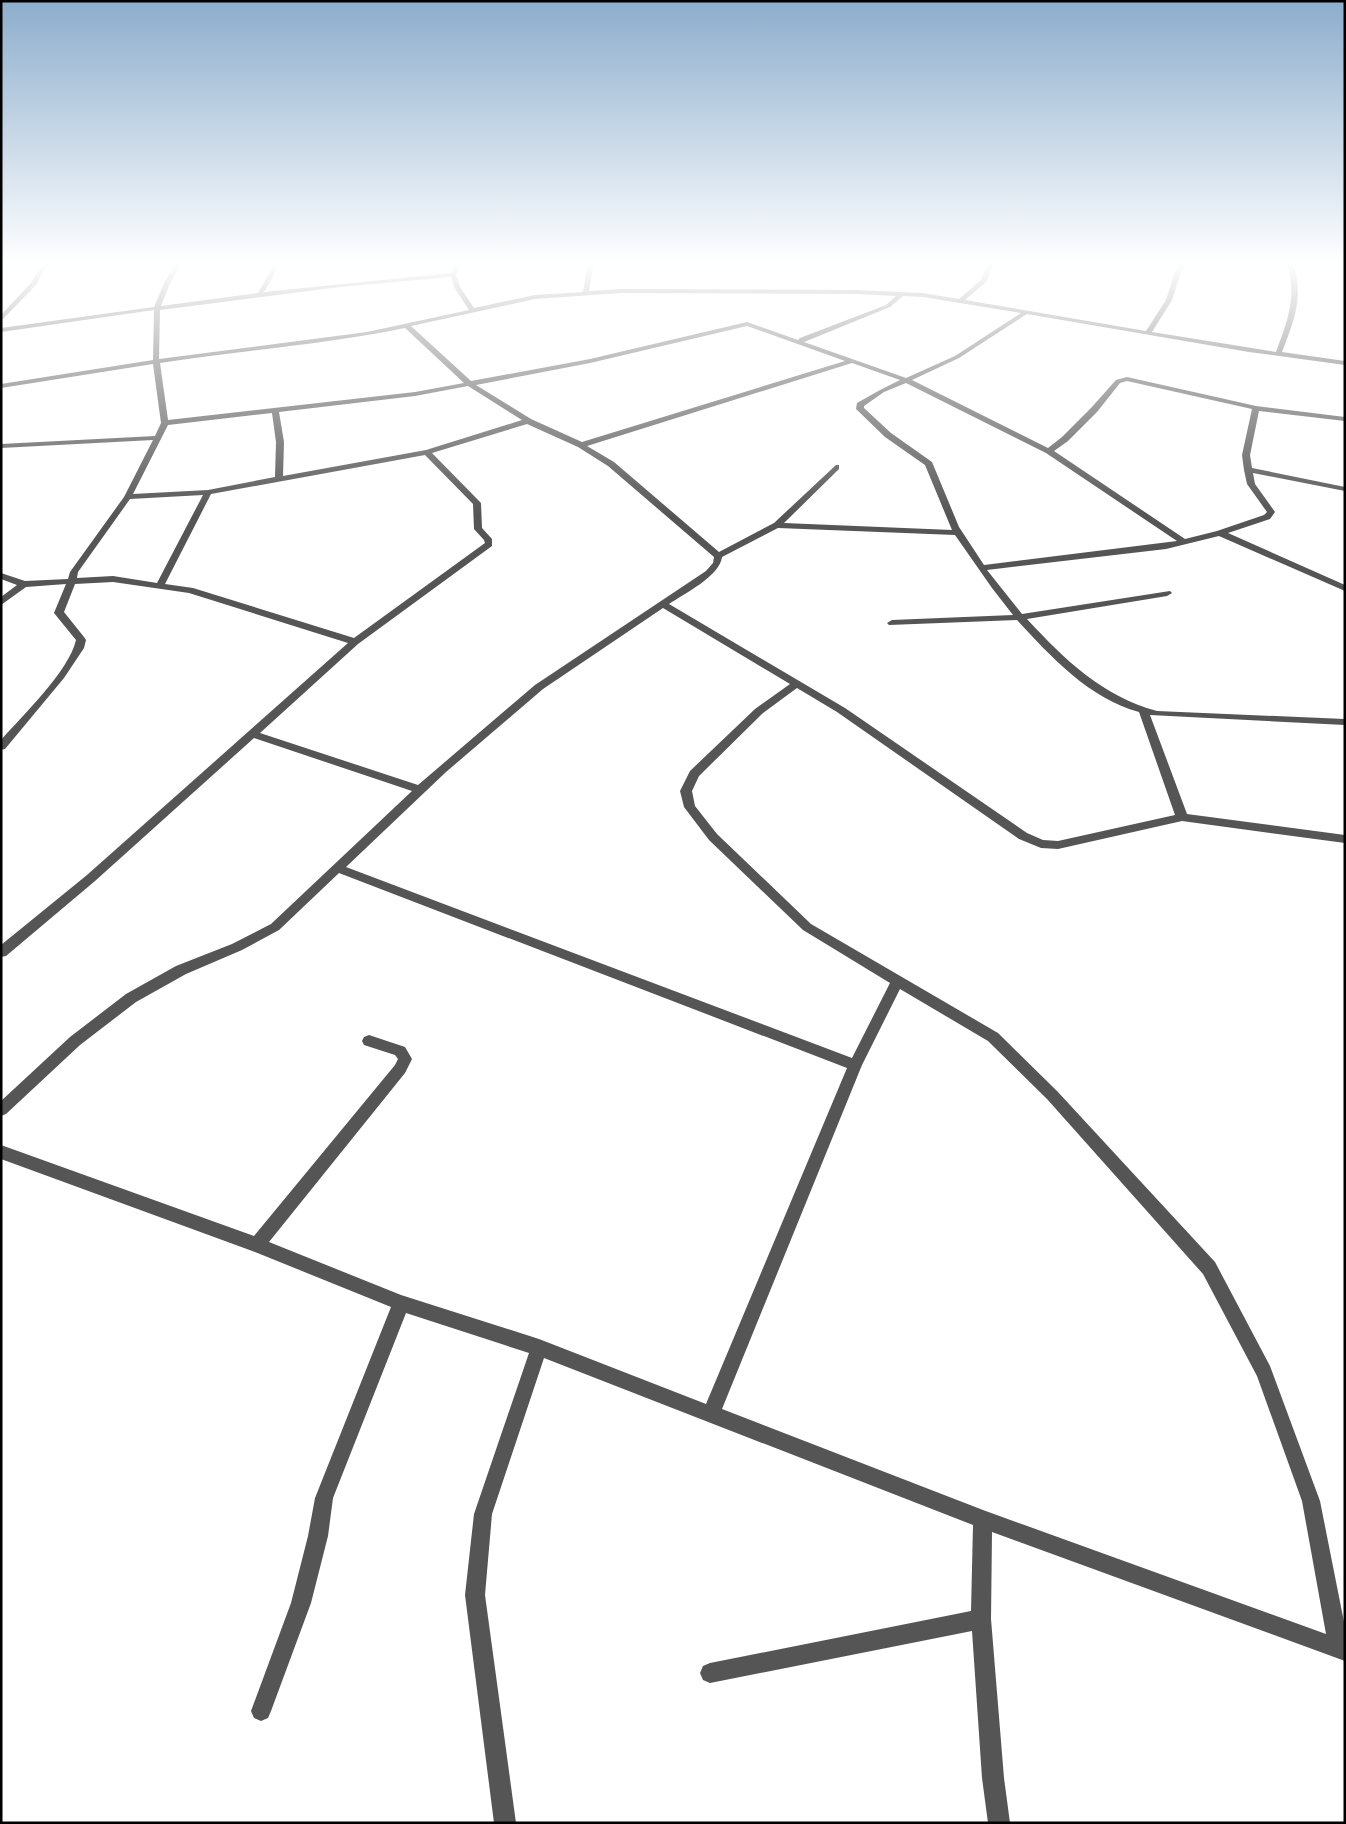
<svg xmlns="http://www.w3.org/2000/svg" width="1346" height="1824" font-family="Karla,sans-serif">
  <rect width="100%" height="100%" fill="#fff"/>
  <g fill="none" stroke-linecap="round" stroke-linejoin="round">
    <!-- minor -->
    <g fill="#555" fill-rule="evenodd">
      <polygon points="50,261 57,261 44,270 36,285 1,321 1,315 31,283 40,268"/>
      <path d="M177,261H183L170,283L161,306L258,293L276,261H282L264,292L451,273L457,261H463L456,275L460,287L474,308L535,295L583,292L588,261H594L589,291L621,289L858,290L923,293L959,299L981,280L988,264L957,261H995L986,282L965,300L1146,331L1166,300L1175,272L1182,261H1188L1181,272L1172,300L1152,332L1276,352C1288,320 1298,294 1286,261H1292C1305,294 1294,321 1282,352L1345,361V365L1249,352L1027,314L959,358L912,380L1048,448L1062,437L1091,408L1116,380L1127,377L1256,406L1345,417V421L1259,411L1250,455L1252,468L1345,487V491L1253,473L1255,484L1275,512L1270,519L1228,533L1345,585V591L1219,536L1166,549L987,570L1022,614L1170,591L1172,593L1167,596L1027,619C1065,660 1102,696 1157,711L1345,719V725L1150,715L1187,814L1345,835V843L1182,821L1058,849L1041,848L1019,839L837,712L797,688L763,713L699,776L692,791L695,806L717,834L811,924L998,1033L1057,1091L1215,1262L1270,1366L1320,1501L1345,1627V1661L992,1532L991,1619L1004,1778L1010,1823H988L982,1778L972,1631L710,1683L703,1680L700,1673L703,1666L710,1663L971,1611L973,1525L544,1358L492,1514L485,1595L516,1823H494L465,1595L474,1514L529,1353L406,1313L333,1498L328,1536L311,1603L271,1711L268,1718L261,1721L254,1718L251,1711L291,1603L308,1536L315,1498L391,1307L255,1252L1,1159V1145L254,1236L395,1065L398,1059L395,1055L364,1045L362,1041L364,1037L369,1035L405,1047L412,1059L405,1073L269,1242L401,1295L539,1339L706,1404L847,1068L339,873L279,930L242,950L186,974L136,1002L80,1045L6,1114L1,1116V1101L70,1037L126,994L176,966L232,944L271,924L412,791L254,738L95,881L6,956L1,957V945L87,875L348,643L189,593L113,582L75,584L64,612L84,637L86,640L84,648L64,678L5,749L1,750V740C23,715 69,671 76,640L54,613L66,584L26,587L1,605V597L17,585L1,579V573L25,581L68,579L70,572L124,497L153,440L1,448V444L155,436L161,423L153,364L1,388V384L153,360L154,310L1,332V328L154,307L164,283ZM451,277L454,287L469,310L367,332L159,359L160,310L340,287ZM621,293L858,294L896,296L886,305L800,338L798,340L747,322L590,359L471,381L411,326L535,299ZM903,296L923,297L1021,313L955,356L906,378L804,342L890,307ZM747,326L845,361L582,442L531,419L476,385L590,363ZM405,328L464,383L415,392L168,420L160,363C241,350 324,345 405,328ZM852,363L900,380L880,390L857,403L856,409L885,437L925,465L952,530L784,523L839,469V465H836L774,523L719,552L614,462L587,446ZM1127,381L1252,409L1242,455L1244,470L1247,484L1267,512L1264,515L1217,531L1185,539L1054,451L1068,441L1097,412L1120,383ZM906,383L1046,453L1177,541L984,565L959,527L932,462L891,433L864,408V406L884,392ZM468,386L522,420L426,450L283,476L284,442L279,412L415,396ZM272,413L276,442L275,477L208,490L133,494L168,425ZM527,424L578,447L608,466L714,557L713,563L706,571L535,685L418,785L260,733L358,644L492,546V539L482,528L481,503L432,453ZM425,455L473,504L474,529L484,540L485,543L354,638L193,588L165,584L211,494ZM203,495L157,583L113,576L77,578L78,572L130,499ZM778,528L955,535L992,588L1013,615L892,620L887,623L889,625L1017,620C1051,657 1090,699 1139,712L1175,815L1058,841L1043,840L1027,833L845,708L669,604C684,594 720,576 722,557ZM663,608L790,684L755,709L690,771L680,791L684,807L709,840L803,930L890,983L852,1058L346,867L446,772L543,689ZM900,989L988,1041L1047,1099L1203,1274L1257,1376L1302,1501L1326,1634L983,1510L722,1409L862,1065Z"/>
    </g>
  </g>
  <!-- sky -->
  <linearGradient id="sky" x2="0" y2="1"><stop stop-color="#8cadcc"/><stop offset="0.51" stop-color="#fff"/><stop offset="1" stop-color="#fff" stop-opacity="0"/></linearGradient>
  <rect width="1346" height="516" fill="url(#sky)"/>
  <!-- border -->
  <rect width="1346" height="1824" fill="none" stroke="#000000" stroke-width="5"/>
</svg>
